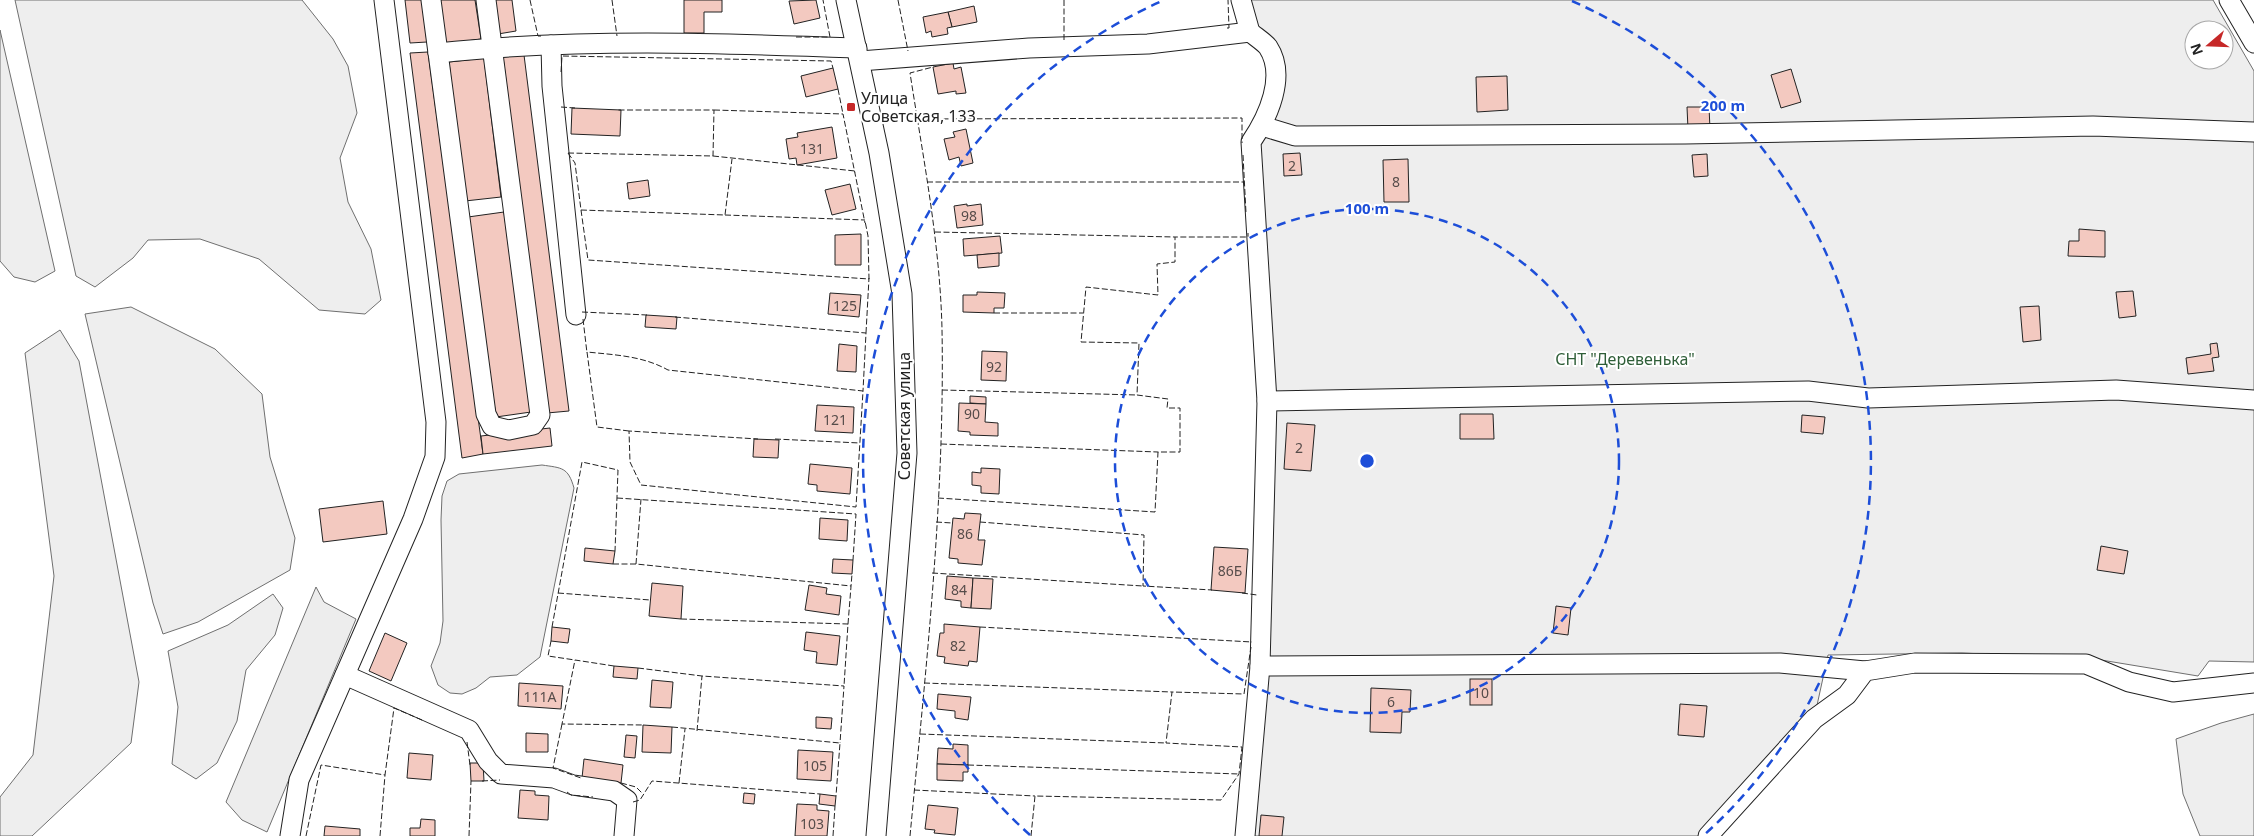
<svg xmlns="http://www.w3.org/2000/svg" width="2254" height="836" font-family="'Noto Sans',sans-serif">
  <rect width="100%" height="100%" fill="#fff"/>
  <!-- green -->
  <g fill="#eee" stroke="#6f6f6f" fill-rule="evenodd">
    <polygon points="15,0 302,0 333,39 348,66 357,113 340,158 348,202 371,249 381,300 365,314 319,310 259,259 200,239 148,240 133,258 95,287 76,276"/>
    <path d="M1241,0H2213L2254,71V662L2209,661L2198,676L2095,659L1962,653L1828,655L1814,719L1708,836H1245L1267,401L1251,142L1277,68ZM2194,30H2224V60H2194Z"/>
    <polygon points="0,30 55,271 35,282 14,277 0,261"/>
    <polygon points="131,307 215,349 262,394 270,457 295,538 290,570 198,622 163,634 153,603 85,314"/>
    <polygon points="60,330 79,361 139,682 131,743 32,836 0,836 0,797 33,755 54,576 25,353"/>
    <path d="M542,465C562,468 568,467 574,488L540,657L517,675L490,677L476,688L462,694L450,693L438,685L431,666L440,643L443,621L441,520L442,496L447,481L459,474Z"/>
    <polygon points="273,594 283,608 275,635 246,670 237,721 217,763 196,779 172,764 178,707 168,651 228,625"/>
    <polygon points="2254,714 2254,836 2200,836 2183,794 2176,739 2221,723"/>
  </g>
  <!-- parking -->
  <polygon fill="#ededed" stroke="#6f6f6f" points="316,587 324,602 356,619 267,832 242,820 226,802"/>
  <!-- building -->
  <g fill="#f3c9c0" stroke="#222">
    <polygon points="405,0 422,0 427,42 410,43"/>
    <polygon points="439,0 475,0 481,39 445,44"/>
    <polygon points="494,0 512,0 516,31 498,34"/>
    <polygon points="684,0 722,0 722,12 704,12 704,33 684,33"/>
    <polygon points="816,0 820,18 794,24 789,1"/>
    <polygon points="974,6 977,22 952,27 948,12"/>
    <polygon points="948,12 952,27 947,28 948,34 932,37 931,31 926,33 923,17"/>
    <polygon points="428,52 483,454 462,458 410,53"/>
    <polygon points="524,55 569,411 547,413 503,57"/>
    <polygon points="484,58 501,197 465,201 449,62"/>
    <polygon points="953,63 954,69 961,67 966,93 956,94 956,91 938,94 933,67"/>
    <polygon points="833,68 838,89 806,97 801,76"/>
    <polygon points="1791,69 1801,102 1781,108 1771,75"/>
    <polygon points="1507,76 1508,110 1477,112 1476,77"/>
    <polygon points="1687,107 1709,107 1710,129 1688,129"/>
    <polygon points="572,108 621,110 620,136 571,134"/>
    <polygon points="832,127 837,158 797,165 796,158 789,159 786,139 798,137 797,133"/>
    <polygon points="966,129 973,163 961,166 959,157 949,160 944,139 955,137 953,132"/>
    <polygon points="1300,153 1302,175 1284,176 1283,154"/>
    <polygon points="1707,154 1708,176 1694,177 1692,155"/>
    <polygon points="1408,159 1409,202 1384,202 1383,160"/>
    <polygon points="648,180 650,196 629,199 627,183"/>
    <polygon points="850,184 856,209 832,215 825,190"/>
    <polygon points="967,204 967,206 981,204 983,225 957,228 954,206"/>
    <polygon points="504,212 531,412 496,417 468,217"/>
    <polygon points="2079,229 2105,231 2105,257 2068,256 2069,241 2079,241"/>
    <polygon points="861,234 861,265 835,265 835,235"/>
    <polygon points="1000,236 1002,253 964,256 963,239"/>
    <polygon points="999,253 999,266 978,268 977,255"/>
    <polygon points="2133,291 2136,316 2119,318 2116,292"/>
    <polygon points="977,292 1005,293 1004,308 994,308 994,313 963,312 963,295 977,295"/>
    <polygon points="830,293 861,295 859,317 828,314"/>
    <polygon points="2039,306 2041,340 2023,342 2020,307"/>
    <polygon points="646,315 677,317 676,329 645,327"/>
    <polygon points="2217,343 2219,357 2212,358 2214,371 2188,374 2186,358 2211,354 2210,344"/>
    <polygon points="839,344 857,346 856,372 837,371"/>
    <polygon points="982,351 1007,352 1006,381 981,380"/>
    <polygon points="970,396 986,397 986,404 970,403"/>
    <polygon points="959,403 986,404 985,422 998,423 998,436 970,435 970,432 958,431"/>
    <polygon points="817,405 854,407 853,433 815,431"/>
    <polygon points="1460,414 1493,414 1494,439 1460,439"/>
    <polygon points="1802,415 1825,417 1823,434 1801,432"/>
    <polygon points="1287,423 1315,425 1311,471 1284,469"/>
    <polygon points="550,428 552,446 483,454 481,436"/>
    <polygon points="754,439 779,440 778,458 753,457"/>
    <polygon points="810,464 852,468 850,494 817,491 817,485 808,484"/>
    <polygon points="981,468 1000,469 999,494 981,493 981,486 972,485 972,472 981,473"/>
    <polygon points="383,501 387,534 323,542 319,509"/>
    <polygon points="965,513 981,514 978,540 985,540 982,565 958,563 958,559 949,558 953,518 964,519"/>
    <polygon points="820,518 848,520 847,541 819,539"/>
    <polygon points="2101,546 2128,551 2124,574 2097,570"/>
    <polygon points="1214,547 1248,549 1245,593 1211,590"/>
    <polygon points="585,548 615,551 613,564 584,561"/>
    <polygon points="833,559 853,560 852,574 832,573"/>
    <polygon points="947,576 973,578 971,608 961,607 961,601 945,599"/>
    <polygon points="973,578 993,579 991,609 971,608"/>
    <polygon points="652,583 683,586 681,619 649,616"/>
    <polygon points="809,585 827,588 826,594 841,596 839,615 805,610"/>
    <polygon points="1556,606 1571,608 1568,635 1553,633"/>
    <polygon points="944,624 980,627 977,662 969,661 968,666 944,663 945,657 937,656 940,633 944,633"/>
    <polygon points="552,627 570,629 568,643 551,641"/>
    <polygon points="806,632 840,636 837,665 816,663 817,652 804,650"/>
    <polygon points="385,633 407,643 391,681 369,671"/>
    <polygon points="614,666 638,668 637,679 613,677"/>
    <rect x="1470" y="679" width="22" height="26"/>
    <polygon points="652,680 673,682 671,708 650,707"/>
    <polygon points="519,683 563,686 561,709 518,706"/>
    <polygon points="1371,688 1411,690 1410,712 1402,712 1401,733 1370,732"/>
    <polygon points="938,694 971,697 968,720 955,718 955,711 937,709"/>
    <polygon points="1680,704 1707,706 1704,737 1678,735"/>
    <polygon points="816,717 832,718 831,729 816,728"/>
    <polygon points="643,725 672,727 671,753 642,752"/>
    <polygon points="526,733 548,734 548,752 526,752"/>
    <polygon points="626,735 637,736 635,758 624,757"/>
    <polygon points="953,744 968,745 968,765 937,764 938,748 953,749"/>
    <polygon points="798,750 833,752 831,781 797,779"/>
    <polygon points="409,753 433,755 431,780 407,778"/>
    <polygon points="584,759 623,765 621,783 582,778"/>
    <polygon points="470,763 483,763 484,781 471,781"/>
    <polygon points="937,764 968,765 968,772 963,772 963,781 937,780"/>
    <polygon points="520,790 535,791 535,795 549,796 548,820 518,818"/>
    <polygon points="744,793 755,794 754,804 743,803"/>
    <polygon points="820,794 836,796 835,806 819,804"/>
    <polygon points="797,804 817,805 817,810 829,811 827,836 795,836"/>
    <polygon points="928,805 958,808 955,835 934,833 935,830 925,829"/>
    <polygon points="1261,815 1284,817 1282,836 1259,836"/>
    <polygon points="421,819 435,820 435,836 410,836 410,828 420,828"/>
    <polygon points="325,826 360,829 360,836 324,836"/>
  </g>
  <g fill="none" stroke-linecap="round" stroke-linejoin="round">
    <!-- minor casing -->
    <g stroke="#222" stroke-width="21">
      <g id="minor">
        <polyline points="431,0 486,414 492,426 509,430 533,425 540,415 486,0"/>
        <polyline points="846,0 879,153 902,294 907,453 876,836"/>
        <polyline points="1241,0 1250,32"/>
        <polyline points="2229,0 2254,43"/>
        <polyline points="551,45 552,86 576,315"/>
        <path d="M438,53C577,38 718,43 857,48"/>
        <path d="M860,61L1029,48L1148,44L1250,32C1256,37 1264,42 1268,47C1287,76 1268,117 1251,142L1267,401L1260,666L1245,836"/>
        <polyline points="1262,126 1295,136 1685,134 2093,126 2254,132"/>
        <polyline points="1267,401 1808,391 1868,398 2116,390 2254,400"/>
        <polyline points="1260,666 1780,663 1865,671"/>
        <polyline points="345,675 469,730 488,761 501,774 554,778 573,785 614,791 627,800 624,836"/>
        <polyline points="290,836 299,780 413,519 435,457 436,422 384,0"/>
        <polyline points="1708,836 1814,719 1847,695 1865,671 1915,663 2086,664 2129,682 2173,692 2254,683"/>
      </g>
    </g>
    <!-- minor -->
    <use href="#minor" stroke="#fff" stroke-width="19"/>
    <!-- fence -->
    <g stroke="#222" stroke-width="1" stroke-dasharray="6 2.5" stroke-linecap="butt">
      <polyline points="530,0 538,36 541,36"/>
      <polyline points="612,0 617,36"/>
      <polyline points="898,0 908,51"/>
      <polyline points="1064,0 1064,40"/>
      <polyline points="1227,28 1229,28 1228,0"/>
      <polyline points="796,37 830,37 823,0"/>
      <polyline points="561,72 562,56 831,61 833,68"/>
      <polyline points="838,89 843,114"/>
      <polyline points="561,107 575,108"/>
      <polyline points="714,110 843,114 865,223"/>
      <polyline points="917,119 1242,118 1242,143"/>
      <polyline points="568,153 713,156 714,110 618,110"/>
      <polyline points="568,153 575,163 581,210 725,215 732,159"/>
      <polyline points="1243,155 1246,213"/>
      <polyline points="713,156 855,171 855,173"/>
      <polyline points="927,182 1244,182"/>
      <polyline points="581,210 588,260 869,279 868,236 865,221"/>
      <polyline points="725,215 865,220"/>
      <polyline points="935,232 1175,237"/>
      <polyline points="582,312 647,315"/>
      <polyline points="994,313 1083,313"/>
      <polyline points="675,317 866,333 863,391"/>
      <polyline points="583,319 587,353"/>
      <polyline points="866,333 869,278"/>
      <polyline points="942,390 1137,395"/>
      <path d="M629,431L597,427L587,352C616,355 643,356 668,370L863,391L856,507L641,485L630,462L629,431L758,439"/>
      <polyline points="775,439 860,443"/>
      <polyline points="941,444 1158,452"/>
      <polyline points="617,498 856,514 853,560"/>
      <polyline points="938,498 1155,512 1158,452 1180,452 1180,408 1167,408 1168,399 1137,395 1139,343 1081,342 1086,287 1158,295 1157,264 1175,262 1175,237 1248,237 1248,233"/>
      <polyline points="936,522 952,523"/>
      <polyline points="980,522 1144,535 1143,586 1212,590"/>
      <polyline points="613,564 636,564 851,586"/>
      <polyline points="636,564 641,499"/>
      <polyline points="932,573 1143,586"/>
      <polyline points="558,593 650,600"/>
      <polyline points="1242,593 1257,595"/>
      <polyline points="681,619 848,624 844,686"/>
      <polyline points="848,624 852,574"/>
      <polyline points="552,627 582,462 618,470 615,551"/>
      <polyline points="980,627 1252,642"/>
      <polyline points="551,641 548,656 575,660"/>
      <polyline points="614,666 575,660 562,724 643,725"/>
      <polyline points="638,668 702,676 844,686 840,743"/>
      <polyline points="924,683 1172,692"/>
      <polyline points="562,724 553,768 581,778"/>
      <polyline points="672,727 840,743 836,796"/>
      <polyline points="697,731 702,676"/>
      <polyline points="920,734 1166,743"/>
      <polyline points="467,742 470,765"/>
      <polyline points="968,765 1239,774"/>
      <polyline points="482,781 500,780"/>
      <polyline points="621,783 636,787 643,794"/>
      <polyline points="679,783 685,729"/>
      <polyline points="914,790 1035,796"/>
      <polyline points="567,792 571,795 593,797"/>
      <polyline points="633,802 640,800 652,781 820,794"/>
      <polyline points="306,836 321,765 385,775 394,708 422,720"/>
      <polyline points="380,836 385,775"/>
      <polyline points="469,836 471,781"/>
      <polyline points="833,836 835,806"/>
      <path d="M910,836C926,668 945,498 942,329C940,243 923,157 910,73L933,67"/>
      <polyline points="1031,836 1035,796 1221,800 1239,774 1242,747 1166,743 1172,692 1244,694 1251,647"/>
    </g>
  </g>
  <!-- distance rings -->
  <g fill="none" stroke="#1d4ed8" stroke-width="2.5" stroke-dasharray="9 6">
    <circle cx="1367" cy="461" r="252"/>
    <path d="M1030 835A503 503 0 0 1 1162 1M1572 1A503 503 0 0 1 1704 835"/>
  </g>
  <!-- markers -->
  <rect fill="#c62828" stroke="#fff" stroke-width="2" x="846" y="102" width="10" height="10" rx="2.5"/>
  <g text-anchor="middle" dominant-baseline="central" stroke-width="4" stroke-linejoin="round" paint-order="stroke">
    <!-- number labels -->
    <g font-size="14" fill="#564c4a">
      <text x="812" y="148">131</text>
      <text x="1292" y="165">2</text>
      <text x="1396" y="181">8</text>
      <text x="969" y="215">98</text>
      <text x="845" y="305">125</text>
      <text x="994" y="366">92</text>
      <text x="972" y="413">90</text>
      <text x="835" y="419">121</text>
      <text x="1299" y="447">2</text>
      <text x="965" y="533">86</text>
      <text x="1230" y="570">86Б</text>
      <text x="959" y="589">84</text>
      <text x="958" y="645">82</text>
      <text x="1481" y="692">10</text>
      <text x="540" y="696">111А</text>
      <text x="1391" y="701">6</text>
      <text x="815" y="765">105</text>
      <text x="812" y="823">103</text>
    </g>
    <!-- poi labels -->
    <g font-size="16" fill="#222" stroke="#fff" text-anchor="start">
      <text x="861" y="98">Улица<tspan x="861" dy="18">Советская, 133</tspan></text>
    </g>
    <!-- park labels -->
    <g font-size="16" fill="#2f5e38" stroke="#fff">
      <text x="1625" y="359">СНТ "Деревенька"</text>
    </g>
    <!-- street labels -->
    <g font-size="16" fill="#222" stroke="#fff">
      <text transform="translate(904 416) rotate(-90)">Советская улица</text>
    </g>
  </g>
  <circle cx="1367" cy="461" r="8" fill="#1d4ed8" stroke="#fff" stroke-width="2.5"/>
  <g font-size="15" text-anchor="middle" font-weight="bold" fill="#1d4ed8" stroke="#fff" stroke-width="4" stroke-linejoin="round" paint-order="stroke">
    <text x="1723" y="111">200 m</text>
    <text x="1367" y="214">100 m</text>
  </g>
  <!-- north arrow -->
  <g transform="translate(2209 45) rotate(251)"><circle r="24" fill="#ffffff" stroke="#a7a7a7"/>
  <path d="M0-4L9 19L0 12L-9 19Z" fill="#c62828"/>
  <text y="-8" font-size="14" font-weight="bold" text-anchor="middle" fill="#222222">N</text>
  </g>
</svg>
